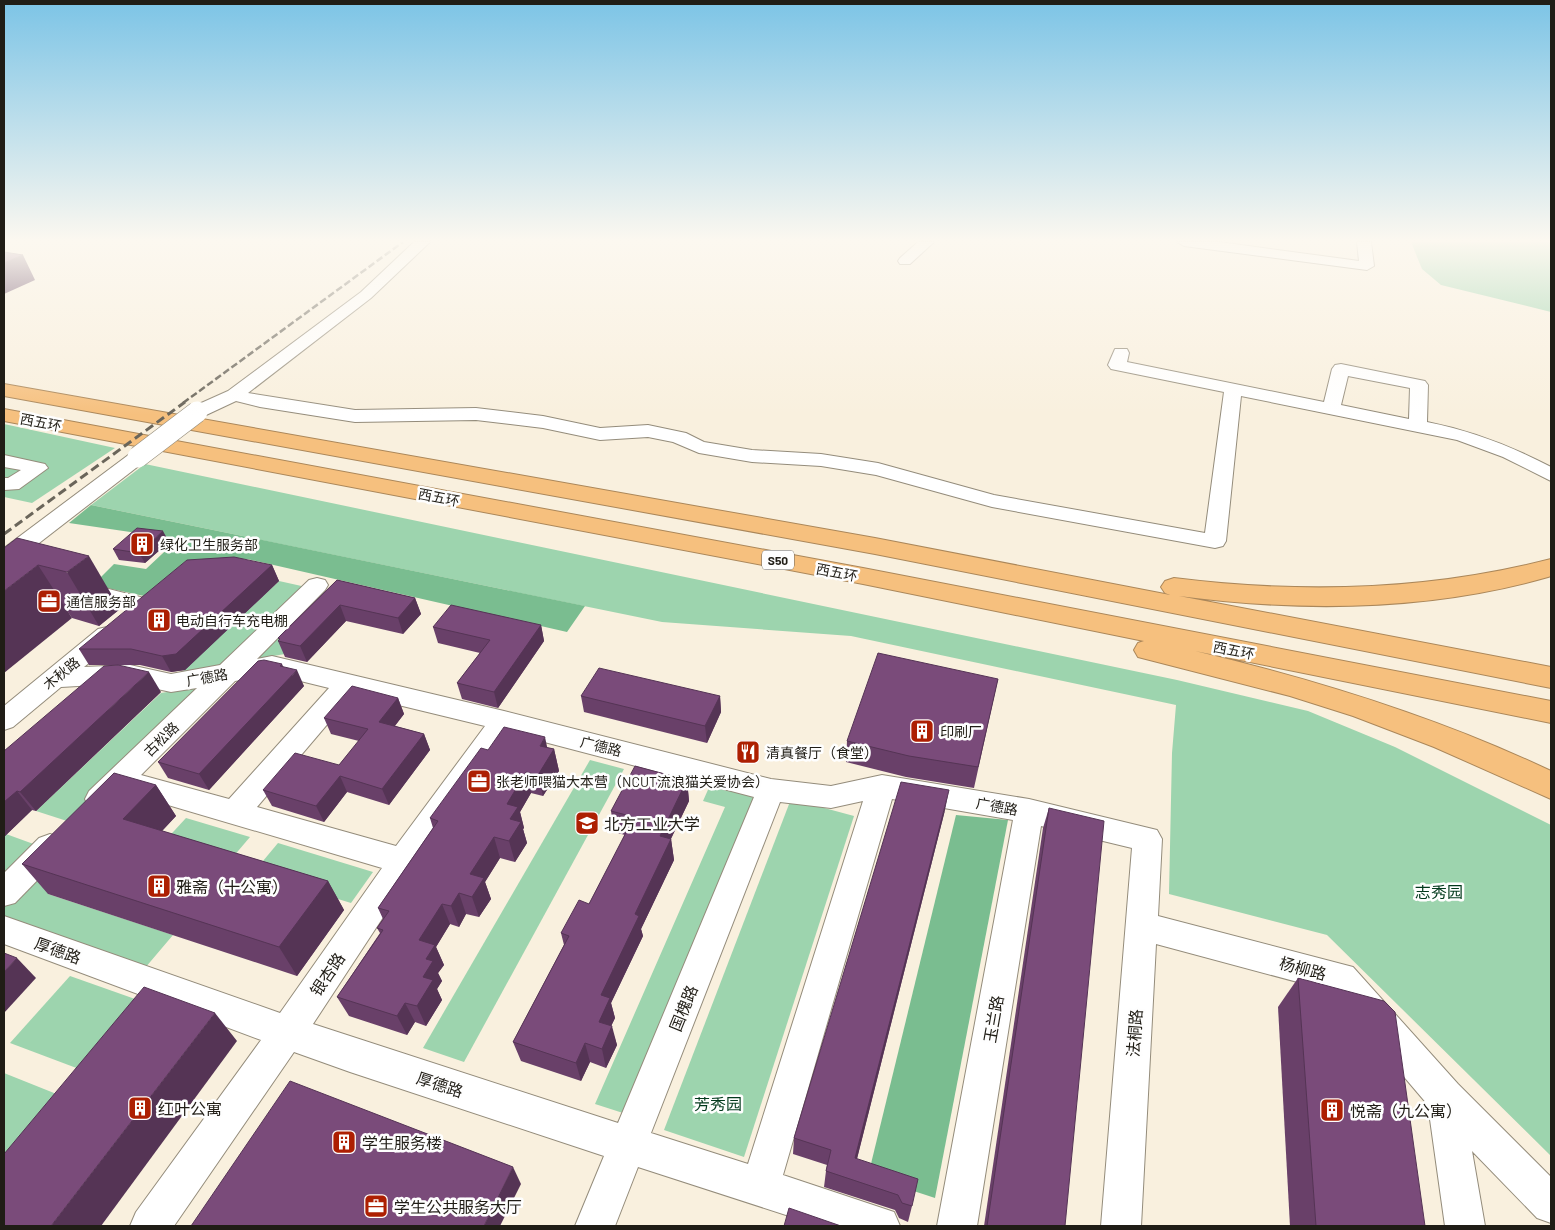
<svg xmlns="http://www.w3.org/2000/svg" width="1555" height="1230" font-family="Barlow,'Noto Sans SC',sans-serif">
  <rect width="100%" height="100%" fill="#f9f0de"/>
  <!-- green -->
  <g fill="#9dd4ae">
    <polygon points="1411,242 1551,242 1551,312 1441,285 1422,269"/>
    <polygon points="4,424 115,448 32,503 4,497"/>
    <polygon points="145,464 1177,680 1308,711 1395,747 1551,825 1551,1156 1327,935 1169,894 1172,753 1176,705 851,636 662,622 91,505"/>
    <polygon points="279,581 306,587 227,664 182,672"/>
    <polygon points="320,591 343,596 285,654 250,660"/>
    <polygon points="205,686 67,821 36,811 161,693"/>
    <polygon points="590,760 624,769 464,1062 423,1048"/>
    <polygon points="711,783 756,795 623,1113 595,1104 725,807 703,801"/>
    <polygon points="111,799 48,894 173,935 145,968 4,918 4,905"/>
    <polygon points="791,799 854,816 744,1157 664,1130"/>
    <polygon points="186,818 250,837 227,864 162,844"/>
    <polygon points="6,834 39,846 4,880 4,837"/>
    <polygon points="278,843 373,872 351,903 253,873"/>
    <polygon points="70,976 152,1005 95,1075 10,1043"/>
    <polygon points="4,1073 74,1101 4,1187"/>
  </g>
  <!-- forest -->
  <g fill="#7abd90">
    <polygon points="91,505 585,606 567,632 247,559 186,561 144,596 93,585 114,564 146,569 178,539 69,523"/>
    <polygon points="956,815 1008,820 935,1198 868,1176"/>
  </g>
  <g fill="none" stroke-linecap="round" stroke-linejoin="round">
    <!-- minor casing -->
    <g stroke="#948c7b" stroke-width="2">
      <g id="minor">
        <path d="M414,242H430L371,298L248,393L355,410L476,408L543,416L600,428L648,425L686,433L704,442L752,450L821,454L878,463L994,495L1205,533L1224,392L1111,369L1108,365L1115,349H1127L1129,353L1127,362L1324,402L1332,369L1335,365L1341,364L1425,381L1428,385L1427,422C1472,431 1511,446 1551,467V481L1503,457L1457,440L1241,396L1226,541L1223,546L1215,548L992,507L876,475L821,466L752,462L699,453L673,442L648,437L600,440L543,428L476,420L355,422L260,407L236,401L204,416H190L188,412L190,408L228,391L361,292ZM1348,376L1410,388L1409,419L1341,405Z"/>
        <polygon points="918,242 934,242 910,264 900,264 898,261 900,258"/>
        <polygon points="1177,242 1219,242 1359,261 1357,242 1371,242 1374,266 1367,270 1184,246"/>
        <polygon points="138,451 145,453 148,457 145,461 12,564 4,566 4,548 131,453"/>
        <polygon points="4,455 45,464 48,468 19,489 4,490 4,478 8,478 21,470 4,467"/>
        <path d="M317,578L325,580L328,585L325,590L257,659L272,656L504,711L771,779L831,786L882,775L1029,799L1157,830L1162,839L1158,916L1353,967L1458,1084L1551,1177V1223L1537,1218L1472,1151L1485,1226H1445L1428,1105L1331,991L1156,944L1141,1226H1101L1132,848L1041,826L977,1226H937L1013,820L892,799L783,1175L894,1212L900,1226H820L638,1167L615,1226H575L604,1156L350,1072L294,1052L174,1226H130L136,1212L261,1040L4,944V916L280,1013L382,868L124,792C113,804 106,813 89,807L85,799L89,791L197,688L171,692L130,683L61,687L13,727L4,730V706L98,629L107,627L116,629L119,635L116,641L84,667L130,665L171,674L220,665L309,580ZM272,674L329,688L229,799L141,775L235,681ZM353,694L485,726L396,846L257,807ZM510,733L754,797L618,1123L313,1024L414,870ZM863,801L748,1164L651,1133L780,802L831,808Z"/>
        <polygon points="81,582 152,600 156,605 152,610 144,613 73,594 69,589 73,584"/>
        <polygon points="50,834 61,838 65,847 61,856 15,903 4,906 4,873 39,838"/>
      </g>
    </g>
    <!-- motorway casing -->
    <g stroke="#ab875a" stroke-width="2">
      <g id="motorway">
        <path d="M4,384L875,538L1170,595L1165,593L1161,587L1165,581L1174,578C1301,594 1427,591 1551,559V576L1548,577C1429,611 1300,612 1179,596L1551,667V688L875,554L4,396Z"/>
        <path d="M4,409L863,568L1551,701V723L1195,651C1317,680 1437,717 1551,771V799L1434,747L1353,716L1290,696L1138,657L1134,650L1138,643L1144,641L863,584L4,421Z"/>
      </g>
    </g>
    <!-- minor -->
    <use href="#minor" fill="#fff" fill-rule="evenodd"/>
    <!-- motorway -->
    <use href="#motorway" fill="#f6c07e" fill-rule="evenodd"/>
    <!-- rail-far1 -->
    <polyline stroke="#6a655a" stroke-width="2.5" stroke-dasharray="7 3" stroke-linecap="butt" points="183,403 403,242"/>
    <!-- rail -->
    <polyline stroke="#6a655a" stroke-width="3" stroke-dasharray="9 4.5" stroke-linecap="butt" points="4,534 185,402"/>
    <!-- minor-bridge casing -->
    <g stroke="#948c7b" stroke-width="22" stroke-linecap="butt">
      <polyline id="minor-bridge" points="138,457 197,412"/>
    </g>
    <!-- minor-bridge -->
    <use href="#minor-bridge" stroke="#fff" stroke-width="21"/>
  </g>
  <!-- wall -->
  <g fill="#694069">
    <polygon points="17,538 120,609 99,626 72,618"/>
    <polygon points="169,542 145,563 119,560 113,549"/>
    <polygon points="272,565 279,581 185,670 171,672 140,665 89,665 79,649"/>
    <polygon points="337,580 415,598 421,614 403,634 346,621 307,662 285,657 278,641 279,640 278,638"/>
    <polygon points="541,625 544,641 498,708 462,699 457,683 480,653 438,643 433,627"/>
    <polygon points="283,667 304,686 209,790 168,778 158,762"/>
    <polygon points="998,679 974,788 906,777 846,762 847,741"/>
    <polygon points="161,692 36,811 32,810 4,837 4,751"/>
    <polygon points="581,696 720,696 721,712 707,743 584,712"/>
    <polygon points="398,698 404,714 395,726 424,734 430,750 389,805 347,792 324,822 272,806 263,790 339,765 359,741 331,734 324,718"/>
    <polygon points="547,748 554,749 559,771 543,796 531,793 520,812 524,828 523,829 527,843 515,862 500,858 485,882 491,899 479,917 466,914 459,927 450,924 436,947 444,965 438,973 442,981 437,989 442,1000 426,1026 415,1022 407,1035 349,1016 337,997 380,933 377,928 383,919 378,908 433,828 430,818 488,750"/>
    <polygon points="687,780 689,801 671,839 674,860 641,929 643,936 611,1003 615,1018 611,1026 617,1045 606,1068 590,1062 581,1081 521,1061 513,1042 564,945 561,933 589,904 625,835 614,832 611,811"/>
    <polygon points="156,785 176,816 162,831 328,881 344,910 297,976 48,894 22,864"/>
    <polygon points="1049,808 1065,1226 984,1226 1043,828"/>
    <polygon points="945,810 857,1159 912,1206 908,1222 899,1218 895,1210 824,1187 826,1171 827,1165 793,1154 794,1138"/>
    <polygon points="1298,978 1425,1226 1290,1226 1278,1007"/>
  </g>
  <!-- shaded-wall -->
  <g fill="#553455">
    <polygon points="23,255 35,280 4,294 4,263"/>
    <polygon points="163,531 169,542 145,563 139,553"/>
    <polygon points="89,556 120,609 99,626 67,572"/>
    <polygon points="38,565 72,618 4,673 4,591"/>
    <polygon points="272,565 279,581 185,670 171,672 162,656"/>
    <polygon points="415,598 421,614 403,634 398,618"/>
    <polygon points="340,605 346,621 307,662 300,646"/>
    <polygon points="541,625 544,641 498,708 494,692"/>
    <polygon points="282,664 289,679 297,670 304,686 209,790 199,774"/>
    <polygon points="149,672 161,692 36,811 20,792"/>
    <polygon points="720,696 721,712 707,743 705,726"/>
    <polygon points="398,698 404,714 385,738 379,722"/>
    <polygon points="424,734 430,750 389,805 382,789"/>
    <polygon points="545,737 549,756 554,749 559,771 543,796 538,775 540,746"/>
    <polygon points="526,772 531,793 520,812 524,828 523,829 527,843 515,862 509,841 507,804"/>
    <polygon points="340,776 347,792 324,822 316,806"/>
    <polygon points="687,780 689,801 662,857 660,836"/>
    <polygon points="156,785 176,816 145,849 123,819"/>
    <polygon points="949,790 945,810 853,1174 855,1158"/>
    <polygon points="17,791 32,810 4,837 4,802"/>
    <polygon points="494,837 500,858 485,882 491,899 479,917 472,897 470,874"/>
    <polygon points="671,839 674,860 641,929 643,936 611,1003 615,1018 604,1041 599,1022 601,995 635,914"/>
    <polygon points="328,881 344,910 297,976 279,947"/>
    <polygon points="459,893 466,914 459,927 451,906"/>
    <polygon points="442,904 450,924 436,947 444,965 438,973 442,981 437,989 442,1000 426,1026 417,1006 423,977 419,940"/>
    <polygon points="17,958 36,978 4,1013 4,972"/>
    <polygon points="405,1003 415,1022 407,1035 397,1016"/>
    <polygon points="215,1013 237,1041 101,1226 51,1226"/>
    <polygon points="612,1026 617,1045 606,1068 602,1049"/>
    <polygon points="585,1043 590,1062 581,1081 576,1063"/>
    <polygon points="513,1167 521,1184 500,1226 484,1226"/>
  </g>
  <!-- building -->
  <g fill="#7a4b7a" stroke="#553455">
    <polygon points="4,252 23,255 4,263"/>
    <polygon points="137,528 163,531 139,553 113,549"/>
    <polygon points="17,538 89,556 67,572 38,565 4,591 4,548"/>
    <polygon points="234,557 272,565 176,654 162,656 131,649 79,649 187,560"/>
    <polygon points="337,580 415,598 398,618 340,605 300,646 278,641 280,639 278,638"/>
    <polygon points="451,605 541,625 494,692 457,683 490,640 433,627"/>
    <polygon points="878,653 998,679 978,767 909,756 847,741"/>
    <polygon points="264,660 282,664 280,666 297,670 199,774 158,762 258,661"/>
    <polygon points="118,665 149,672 20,792 17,791 4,802 4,751 104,666"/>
    <polygon points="599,668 720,696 705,726 581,696"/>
    <polygon points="352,686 398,698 379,722 424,734 382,789 340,776 316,806 263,790 295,753 339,765 368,729 324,718"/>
    <polygon points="504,727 545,737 540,746 554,749 538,775 526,772 507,804 518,807 510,819 521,822 509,841 494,837 470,874 484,878 472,897 459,893 451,906 442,904 419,940 435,945 426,959 433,961 423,977 433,980 417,1006 405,1003 397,1016 337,997 383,930 377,928 389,911 378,908 438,821 430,818 481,748 488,750"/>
    <polygon points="635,766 687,780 660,836 671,839 635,914 639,916 601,995 610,998 599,1022 612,1026 602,1049 585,1043 576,1063 513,1042 569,936 561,933 579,900 589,904 634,817 611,811"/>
    <polygon points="114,773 156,785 123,819 328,881 279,947 22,864"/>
    <polygon points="901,782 949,790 855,1158 918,1179 912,1206 902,1203 898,1195 826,1171 831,1150 794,1138"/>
    <polygon points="1049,808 1104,821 1065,1226 987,1226"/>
    <polygon points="4,953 17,958 4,972"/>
    <polygon points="1298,978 1384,1001 1395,1012 1425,1226 1316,1226"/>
    <polygon points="144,987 215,1013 51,1226 4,1226 4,1154"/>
    <polygon points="290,1081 513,1167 484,1226 191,1226"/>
    <polygon points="789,1208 841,1226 784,1226"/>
  </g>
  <!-- sky -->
  <linearGradient id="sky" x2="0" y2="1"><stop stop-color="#7cc4e6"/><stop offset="0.58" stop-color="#fcf8f0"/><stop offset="1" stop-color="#fcf8f0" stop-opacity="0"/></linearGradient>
  <rect width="1555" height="415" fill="url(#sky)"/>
  <!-- icons -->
  <defs>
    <g id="building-square" transform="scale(1.25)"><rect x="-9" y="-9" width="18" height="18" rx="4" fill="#ad1f02" stroke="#fefefe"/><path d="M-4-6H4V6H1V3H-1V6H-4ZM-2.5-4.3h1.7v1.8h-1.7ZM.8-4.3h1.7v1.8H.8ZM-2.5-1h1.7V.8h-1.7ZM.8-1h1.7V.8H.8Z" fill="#fff"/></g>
    <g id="office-square" transform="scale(1.25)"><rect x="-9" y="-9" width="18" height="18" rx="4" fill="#ad1f02" stroke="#fefefe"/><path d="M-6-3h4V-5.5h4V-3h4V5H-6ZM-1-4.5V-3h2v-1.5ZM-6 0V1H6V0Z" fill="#fff"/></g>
    <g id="restaurant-square" transform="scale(1.25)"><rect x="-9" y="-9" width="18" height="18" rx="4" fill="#ad1f02" stroke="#fefefe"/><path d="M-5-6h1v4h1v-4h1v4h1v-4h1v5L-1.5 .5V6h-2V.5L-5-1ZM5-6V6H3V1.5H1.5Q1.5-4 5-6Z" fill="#fff"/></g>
    <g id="university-square" transform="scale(1.25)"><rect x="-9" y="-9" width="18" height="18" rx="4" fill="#ad1f02" stroke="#fefefe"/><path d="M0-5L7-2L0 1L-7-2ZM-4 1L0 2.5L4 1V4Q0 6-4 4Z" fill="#fff"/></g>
  </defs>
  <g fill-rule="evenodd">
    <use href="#building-square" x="142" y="544"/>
    <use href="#office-square" x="49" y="601"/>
    <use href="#building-square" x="159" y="620"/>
    <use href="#building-square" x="922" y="731"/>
    <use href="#restaurant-square" x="748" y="752"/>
    <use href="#office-square" x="479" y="781"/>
    <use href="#university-square" x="587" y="823"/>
    <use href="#building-square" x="159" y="886"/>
    <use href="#building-square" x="140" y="1108"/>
    <use href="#building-square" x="1332" y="1110"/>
    <use href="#building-square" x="344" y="1142"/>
    <use href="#office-square" x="376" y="1206"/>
  </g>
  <g text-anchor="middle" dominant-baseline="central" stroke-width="5" stroke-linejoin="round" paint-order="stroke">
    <!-- shield labels -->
    <rect fill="#fefefe" stroke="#63605c" stroke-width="1" x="762" y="550.5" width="32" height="19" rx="4"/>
    <g font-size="12" font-weight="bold" fill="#201d16">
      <text x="778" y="560">S50</text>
    </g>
    <!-- street labels -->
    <g font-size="14" fill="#201d16" stroke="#fefefe">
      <text transform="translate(41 422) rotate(11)">西五环</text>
      <text transform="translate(439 497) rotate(11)">西五环</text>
      <text transform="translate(837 572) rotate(11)">西五环</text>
      <text transform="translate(1234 650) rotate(11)">西五环</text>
      <text transform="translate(61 673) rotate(-39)">木秋路</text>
      <text transform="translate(207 677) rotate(-10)">广德路</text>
      <text transform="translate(161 739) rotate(-44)">古松路</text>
      <text transform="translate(601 746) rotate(14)">广德路</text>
      <text transform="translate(997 806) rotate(10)">广德路</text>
    </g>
    <!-- poi labels -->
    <g font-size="14" fill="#201d16" stroke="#fefefe" text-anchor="start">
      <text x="160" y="544">绿化卫生服务部</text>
      <text x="66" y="601">通信服务部</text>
      <text x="176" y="620">电动自行车充电棚</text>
      <text x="940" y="731">印刷厂</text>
      <text x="766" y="752">清真餐厅（食堂）</text>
      <text x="496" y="781">张老师喂猫大本营（NCUT流浪猫关爱协会）</text>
    </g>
    <!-- near-poi labels -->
    <g font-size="16" fill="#201d16" stroke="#fefefe" text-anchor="start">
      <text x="604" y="823">北方工业大学</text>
      <text x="176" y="886">雅斋（十公寓）</text>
      <text x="158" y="1108">红叶公寓</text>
      <text x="1350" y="1110">悦斋（九公寓）</text>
      <text x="362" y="1142">学生服务楼</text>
      <text x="394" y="1206">学生公共服务大厅</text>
    </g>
    <!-- near-park labels -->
    <g font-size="16" fill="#02391c" stroke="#fefefe">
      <text x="1439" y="891">志秀园</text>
      <text x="718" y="1103">芳秀园</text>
    </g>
    <!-- near-street labels -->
    <g font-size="16" fill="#201d16" stroke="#fefefe">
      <text transform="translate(58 950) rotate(20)">厚德路</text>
      <text transform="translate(1303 968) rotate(15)">杨柳路</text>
      <text transform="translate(327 974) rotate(-56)">银杏路</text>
      <text transform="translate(683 1008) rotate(-68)">国槐路</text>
      <text transform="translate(993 1019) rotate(-80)">玉兰路</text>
      <text transform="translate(1134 1033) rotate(-86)">法桐路</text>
      <text transform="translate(440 1084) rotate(18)">厚德路</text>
    </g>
  </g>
  <!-- border -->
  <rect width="1555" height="1230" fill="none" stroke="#201d16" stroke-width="10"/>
</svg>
